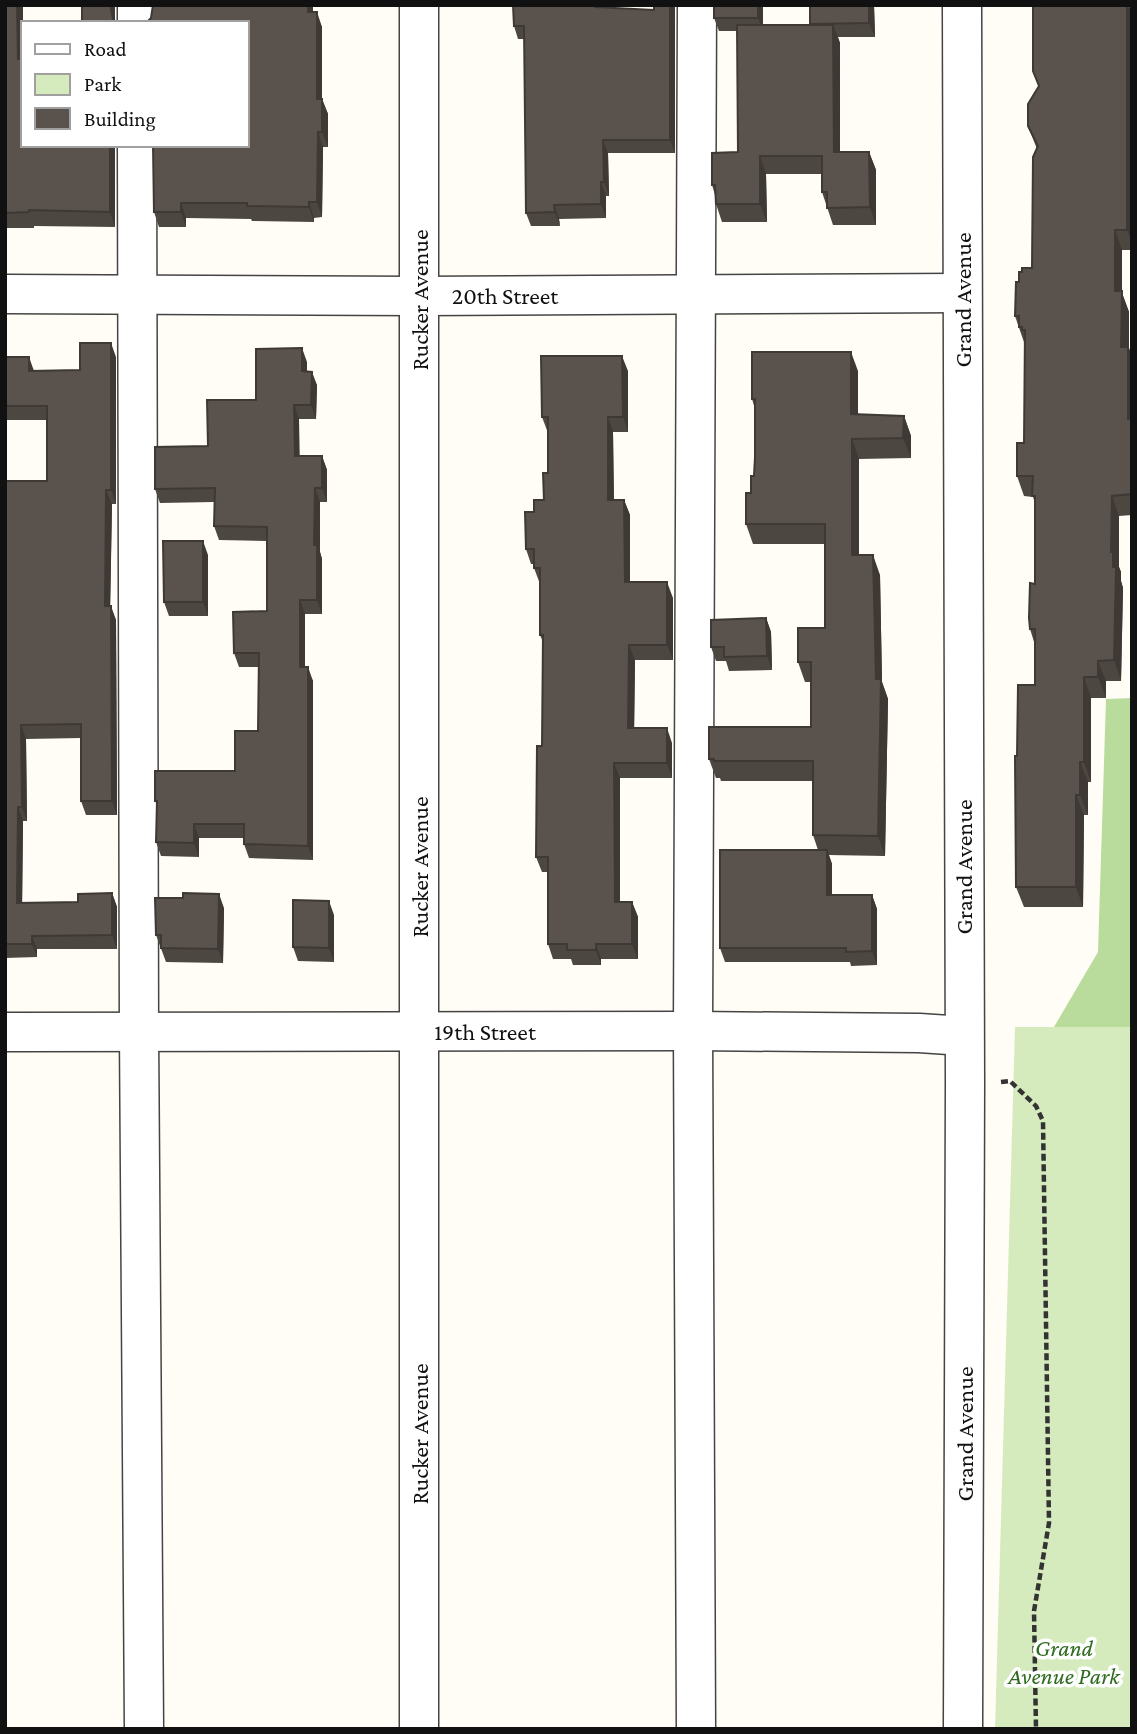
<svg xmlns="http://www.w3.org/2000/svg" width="1137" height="1734" font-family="'Crimson Pro',serif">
  <rect width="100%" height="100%" fill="#fffdf5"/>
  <!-- green -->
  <polygon fill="#d5ebbd" points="1015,1027 1132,1027 1132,1729 995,1729"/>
  <!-- forest -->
  <polygon fill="#b9dc9c" points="1132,698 1132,1027 1054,1027 1098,952 1106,699"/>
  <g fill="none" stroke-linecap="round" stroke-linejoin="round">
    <!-- minor casing -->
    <g stroke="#444" stroke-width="41">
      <g id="minor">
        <polyline points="419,5 419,1729"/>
        <polyline points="962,5 965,1083 963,1729"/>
        <polyline points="137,23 137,5"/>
        <polyline points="137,145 139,1032 144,1729"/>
        <polyline points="5,294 419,296 962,293"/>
        <polyline points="5,1032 693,1031 919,1033 964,1036"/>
        <polyline points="696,1729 693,1031 697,5"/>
      </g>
    </g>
    <!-- path -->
    <polyline stroke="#333" stroke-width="4.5" stroke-dasharray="7 3.5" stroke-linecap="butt" points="1001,1082 1010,1081 1036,1106 1043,1121 1049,1523 1034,1611 1036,1729"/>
    <!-- minor -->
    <use href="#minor" stroke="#fff" stroke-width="38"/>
  </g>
  <!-- wall -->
  <g fill="#4d4742">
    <polygon points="5,5 23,145 115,145 115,227 34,226 34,228 5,228"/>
    <polygon points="513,5 599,5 600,7 654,10 654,5 675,5 675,153 608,153 609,196 606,196 606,218 559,219 560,226 531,226 526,213 524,39 518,39 514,26"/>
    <polygon points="763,5 763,25 810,25 810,5 874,5 875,37 838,37 840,43 840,152 869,152 876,170 876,225 833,225 822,192 822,174 766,174 767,222 722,222 716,204 715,195 712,185 738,152 737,31 719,31 714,18"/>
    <polygon points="313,12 322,27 322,99 328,114 328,147 323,147 322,217 314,218 314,222 252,221 251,219 186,218 186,227 159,227 154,212"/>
    <polygon points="1132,14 1132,250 1122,250 1122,293 1129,312 1129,348 1132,357 1132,515 1119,516 1119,567 1121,572 1121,581 1123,588 1121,681 1106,681 1106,698 1091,698 1091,782 1088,782 1088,815 1084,815 1083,907 1024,907 1016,887 1017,756 1035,685 1035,645 1030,629 1035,584 1035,503 1033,497 1024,496 1017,476 1024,443 1025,345 1015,316 1019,282 1022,272 1032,268 1037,149 1028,126 1038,87"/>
    <polygon points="5,357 34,371 80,370 116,357 116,504 112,504 110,606 116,620 117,815 86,815 81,801 81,738 26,739 27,821 23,821 22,903 78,902 112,893 117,907 117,949 37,949 37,957 5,958 5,481 47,481 47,420 5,420"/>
    <polygon points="307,362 307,371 317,385 316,419 299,419 299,456 322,456 327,470 327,502 320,502 320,552 322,559 322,614 305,614 305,667 313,681 313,860 249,858 244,844 244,838 199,838 199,857 161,856 156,842 157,805 155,801 235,771 258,731 259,667 239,667 234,653 267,611 267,541 219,540 214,526 214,502 160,503 155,489 208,446 256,400"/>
    <polygon points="628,371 628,432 613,432 614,500 624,500 630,515 630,582 673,598 673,660 635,660 634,728 672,743 672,778 620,778 620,902 632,902 638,917 638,959 601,959 601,965 573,965 571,959 553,959 548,944 548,872 542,872 536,857 542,746 543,642 540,635 540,584 534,568 534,564 531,564 526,549 534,512 544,500 548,473 548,433 542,417"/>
    <polygon points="858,371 858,414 904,416 911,436 911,458 859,459 859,555 880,575 882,682 888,699 885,856 829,855 832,864 832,895 872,895 877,909 877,965 851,966 850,962 725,962 720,948 818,850 813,835 813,781 721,781 720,778 716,778 709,759 811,727 811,682 805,682 798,662 825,628 825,544 753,544 746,524 754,476 755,409 752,399"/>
    <polygon points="208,555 208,616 169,616 164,602"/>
    <polygon points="766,618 771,632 772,670 729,671 726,661 716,661 711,647"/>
    <polygon points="224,908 223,963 166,962 156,935"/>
    <polygon points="334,915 334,962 298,961 293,947"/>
  </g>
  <!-- shaded-wall -->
  <g fill="#3f3936">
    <polygon points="17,5 23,5 23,72 18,59"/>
    <polygon points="110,5 115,5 115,23 114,23 110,9"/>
    <polygon points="308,5 313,5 313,27 308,12"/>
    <polygon points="670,5 675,5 675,153 670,140"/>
    <polygon points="758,5 763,5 763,31 758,18"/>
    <polygon points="869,5 874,5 875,37 869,23"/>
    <polygon points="1127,5 1129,5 1132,14 1132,242 1127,230"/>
    <polygon points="317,12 322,27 322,114 317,99"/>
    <polygon points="833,25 840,43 840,170 834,152"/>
    <polygon points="322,99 328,114 328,147 322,132"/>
    <polygon points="318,132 323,147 322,217 317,202"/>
    <polygon points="603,140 608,153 609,196 604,182"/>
    <polygon points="110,145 115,145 115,227 110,212"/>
    <polygon points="869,152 876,170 876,225 870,207"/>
    <polygon points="760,156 766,174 767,222 760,204"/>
    <polygon points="601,182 606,196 606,218 601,204"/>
    <polygon points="309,202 314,218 314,222 309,207"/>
    <polygon points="181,203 186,218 186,227 181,212"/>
    <polygon points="554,205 559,219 560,226 555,212"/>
    <polygon points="1115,230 1122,250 1122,293 1129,312 1129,348 1132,357 1132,430 1128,419 1115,291"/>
    <polygon points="111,343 116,357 116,504 111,490"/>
    <polygon points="302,348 307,362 307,385 302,371"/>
    <polygon points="851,352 858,371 858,434 851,414"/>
    <polygon points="622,356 628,371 628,432 623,417"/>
    <polygon points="29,357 34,371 29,371"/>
    <polygon points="312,372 317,385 316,419 311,405"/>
    <polygon points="294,405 299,419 300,470 295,456"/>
    <polygon points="904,416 911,436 911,458 903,438"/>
    <polygon points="608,417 613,432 614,515 608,500"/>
    <polygon points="852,439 859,459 859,575 852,555"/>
    <polygon points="322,456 327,470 327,502 322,488"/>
    <polygon points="315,488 320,502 320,552 322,559 322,614 317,600 314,545"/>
    <polygon points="106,490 112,504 110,620 105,606"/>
    <polygon points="1112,496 1119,516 1119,567 1121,572 1121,581 1123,588 1121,681 1114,660 1113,567 1111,552"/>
    <polygon points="624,500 630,515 630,598 625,582"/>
    <polygon points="203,541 208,555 208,616 203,602"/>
    <polygon points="873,555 880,575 882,682 888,699 885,856 878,836"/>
    <polygon points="667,582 673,598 673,660 667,645"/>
    <polygon points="300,600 305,614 305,681 300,667"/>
    <polygon points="111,606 116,620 117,815 112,801"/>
    <polygon points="766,618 771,632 772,670 767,656"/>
    <polygon points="629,645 635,660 634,743 628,728"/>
    <polygon points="1098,661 1106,681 1106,698 1098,677"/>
    <polygon points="308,667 313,681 313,860 308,846"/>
    <polygon points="1084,677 1091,698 1091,782 1084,762"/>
    <polygon points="21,725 26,739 27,821 22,807"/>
    <polygon points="667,728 672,743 672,778 667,763"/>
    <polygon points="1080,762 1088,782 1088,815 1080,795"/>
    <polygon points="614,763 620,778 620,917 615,902"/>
    <polygon points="1076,795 1084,815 1083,907 1076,887"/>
    <polygon points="18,807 23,821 22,916 17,903"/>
    <polygon points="194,824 199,838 199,857 194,843"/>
    <polygon points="827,850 832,864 832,909 827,895"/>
    <polygon points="112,893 117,907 117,949 112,935"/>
    <polygon points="219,894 224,908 223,963 218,949"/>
    <polygon points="872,895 877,909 877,965 872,951"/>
    <polygon points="329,901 334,915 334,962 329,948"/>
    <polygon points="632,902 638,917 638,959 632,944"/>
    <polygon points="32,936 37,949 37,957 32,944"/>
    <polygon points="596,944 601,959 601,965 596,950"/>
  </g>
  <!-- building -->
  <g fill="#5a524d" stroke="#3f3936" stroke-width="2">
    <polygon points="5,5 17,5 18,59 23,59 23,145 110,145 110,212 29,210 29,212 5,213"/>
    <polygon points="82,5 110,5 113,19 117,23 82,23"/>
    <polygon points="153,5 308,5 308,12 317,12 317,99 322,99 322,132 318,132 317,202 309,202 309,207 247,206 247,203 181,203 181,212 154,212 153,145 247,145 247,23 146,23 151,18"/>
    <polygon points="513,5 595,5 595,7 654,10 654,5 670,5 670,140 603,140 604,182 601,182 601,204 554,205 555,212 526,213 524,26 514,26"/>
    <rect x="714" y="5" width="44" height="13"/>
    <polygon points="810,5 869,5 869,23 810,24"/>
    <polygon points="1033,5 1127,5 1127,230 1115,230 1115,291 1122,291 1121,347 1128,347 1128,419 1132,419 1132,494 1112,496 1111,552 1113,552 1113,567 1116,567 1114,660 1098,661 1098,677 1084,677 1084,762 1080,762 1080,795 1076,795 1076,887 1016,887 1015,756 1017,756 1018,685 1035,685 1035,629 1030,629 1029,618 1030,583 1035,584 1035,496 1032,496 1033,476 1017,476 1017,443 1024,443 1025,330 1022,330 1022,327 1019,327 1019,316 1015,316 1016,282 1019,282 1019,272 1022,272 1022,268 1032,268 1033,157 1038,146 1028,126 1028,104 1039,86 1033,71"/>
    <polygon points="737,25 833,25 834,152 869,152 870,207 827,208 827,192 822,192 822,156 760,156 760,204 716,204 715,185 712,185 712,153 738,152"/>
    <polygon points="80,343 111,343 111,490 106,490 105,606 111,606 112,801 81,801 81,724 21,725 22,807 18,807 17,903 78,902 78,894 112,893 112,935 32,936 32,944 5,944 5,481 47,481 47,406 5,406 5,357 29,357 29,371 80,370"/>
    <polygon points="302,348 302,371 312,372 311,405 294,405 295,456 322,456 322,488 315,488 314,545 317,545 317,600 300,600 300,667 308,667 308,846 244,844 244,824 194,824 194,843 156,842 157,801 155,801 155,771 235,771 235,731 258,731 259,653 234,653 233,612 267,611 267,527 214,526 215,488 155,489 155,447 208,446 207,400 256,400 256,349"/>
    <polygon points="752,352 851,352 851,414 904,416 903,438 852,439 852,555 873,555 876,679 881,679 878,836 813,835 813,761 714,761 714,759 709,759 709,727 811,727 811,662 798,662 798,628 825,628 825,524 746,524 746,493 751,493 751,476 754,476 755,457 755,399 752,399"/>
    <polygon points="541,356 622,356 623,417 608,417 608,500 624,500 625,582 667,582 667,645 629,645 628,728 667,728 667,763 614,763 615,902 632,902 632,944 596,944 596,950 567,950 567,944 548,944 548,857 536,857 537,746 542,746 543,635 540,635 540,568 534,568 534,549 526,549 525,512 534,512 534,500 544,500 543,473 548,473 548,417 542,417"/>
    <polygon points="163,541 203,541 203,602 164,602"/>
    <polygon points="766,618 767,656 724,657 724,647 711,647 711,620"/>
    <polygon points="720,850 827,850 827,895 872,895 872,951 846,952 846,948 720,948"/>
    <polygon points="183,893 219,894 218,949 161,948 161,935 156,935 155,898 183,898"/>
    <polygon points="293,900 329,901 329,948 293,947"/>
  </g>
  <g text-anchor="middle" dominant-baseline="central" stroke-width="7" stroke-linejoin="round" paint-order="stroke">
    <!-- street labels -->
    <g font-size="24" fill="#111" stroke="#fff">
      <text x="505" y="295">20th Street</text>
      <text transform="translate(419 300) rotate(-90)">Rucker Avenue</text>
      <text transform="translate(962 300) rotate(-90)">Grand Avenue</text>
      <text transform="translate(419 867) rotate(-90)">Rucker Avenue</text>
      <text transform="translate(963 867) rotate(-90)">Grand Avenue</text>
      <text x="485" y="1031">19th Street</text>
      <text transform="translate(419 1434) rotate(-90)">Rucker Avenue</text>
      <text transform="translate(964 1434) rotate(-90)">Grand Avenue</text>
    </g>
    <!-- park labels -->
    <g font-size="24" font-style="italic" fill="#2f6b1f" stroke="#fff">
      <text x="1064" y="1647">Grand<tspan x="1064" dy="28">Avenue Park</tspan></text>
    </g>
  </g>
  <!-- border -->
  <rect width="1137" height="1734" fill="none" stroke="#111111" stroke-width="14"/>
  <!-- legend -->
  <rect x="21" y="21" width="228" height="126" fill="#ffffff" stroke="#a0a0a0" stroke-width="2"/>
  <rect x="35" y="44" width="35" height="10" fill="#ffffff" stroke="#a0a0a0" stroke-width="2"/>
  <text x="84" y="56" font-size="21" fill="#111111">Road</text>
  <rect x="35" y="74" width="35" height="21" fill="#d5ebbd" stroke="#a0a0a0" stroke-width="2"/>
  <text x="84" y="91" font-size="21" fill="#111111">Park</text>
  <rect x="35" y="108" width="35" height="21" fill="#5a524d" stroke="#a0a0a0" stroke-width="2"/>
  <text x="84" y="126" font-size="21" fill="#111111">Building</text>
</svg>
